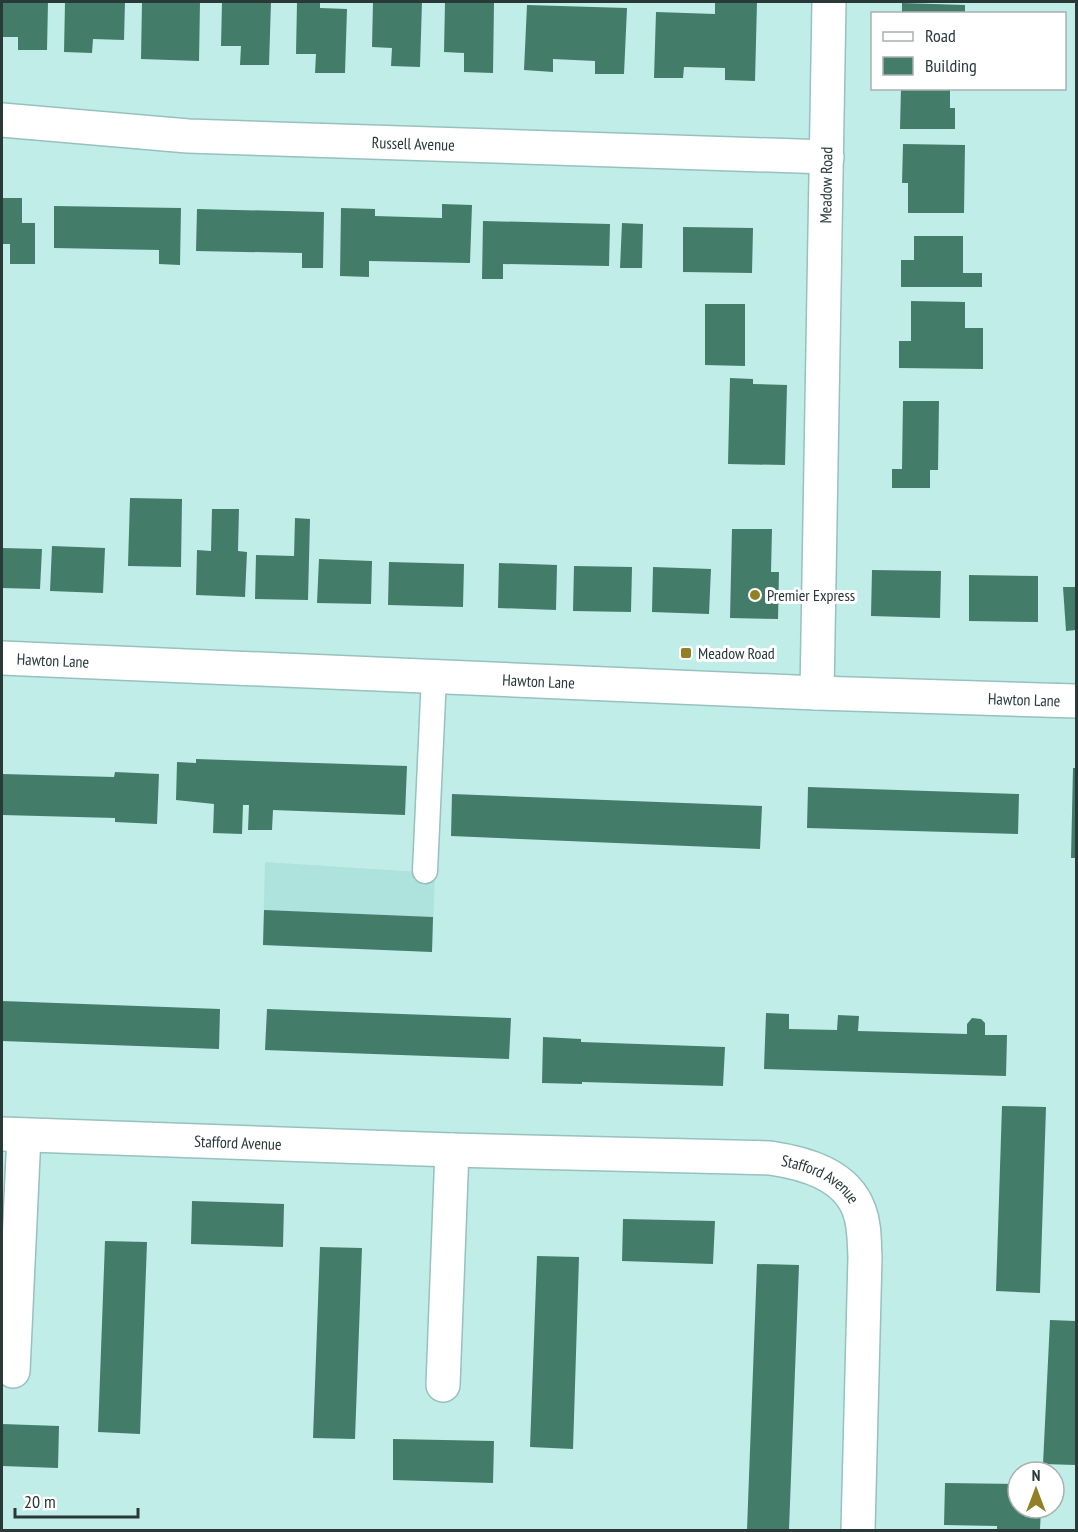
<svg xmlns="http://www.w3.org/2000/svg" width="1078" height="1532" font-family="'PT Sans Narrow',sans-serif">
  <rect width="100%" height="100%" fill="#c1ede8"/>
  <!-- built -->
  <polygon fill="#ade2dd" points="265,862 435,873 432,952 263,945"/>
  <!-- building -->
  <g fill="#447c6a">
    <polygon points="2,2 48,2 47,50 18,50 18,37 2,37"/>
    <polygon points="65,2 125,2 124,40 93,39 92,53 64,52"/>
    <polygon points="142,2 200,2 199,61 141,59"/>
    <polygon points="222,2 271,2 269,65 240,65 241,46 221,46"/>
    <polygon points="297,2 320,2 320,8 347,9 345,73 315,73 316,54 296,54"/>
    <polygon points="373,2 422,2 420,67 391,66 392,48 372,47"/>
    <polygon points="445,2 494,3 493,73 464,72 464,53 444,52"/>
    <polygon points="715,2 757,2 755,81 725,80 725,68 684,67 683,78 654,78 656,12 715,14"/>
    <polygon points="902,3 965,5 965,14 902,14"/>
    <polygon points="527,5 627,8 624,74 595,74 595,61 553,59 553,72 524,70"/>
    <polygon points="901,88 950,88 950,108 955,108 955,129 900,129"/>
    <polygon points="903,144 965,145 964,213 908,213 908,183 902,183"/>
    <polygon points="2,198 22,198 22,223 35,223 35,264 10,264 10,244 2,244"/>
    <polygon points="442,204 472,205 470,263 369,261 369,277 340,276 341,208 375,209 375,216 442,218"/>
    <polygon points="54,206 181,208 180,265 159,264 159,250 54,248"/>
    <polygon points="197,209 324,212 323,268 302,268 302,253 196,251"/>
    <polygon points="483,221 610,224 609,266 503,264 503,279 482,279"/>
    <polygon points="622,223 643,224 642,268 620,268"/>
    <polygon points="683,227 753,228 752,273 683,272"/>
    <polygon points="914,236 963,236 963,273 982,273 982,287 901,287 901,260 914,260"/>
    <polygon points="911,301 965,302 965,328 983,328 983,369 899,368 899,341 911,341"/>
    <polygon points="705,304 745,304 745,366 705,365"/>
    <polygon points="730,378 753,379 753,384 787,385 785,465 728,464"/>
    <polygon points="903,401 939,401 938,470 930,470 930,488 892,488 892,469 902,469"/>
    <polygon points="130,498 182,499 181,567 128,566"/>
    <polygon points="212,509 239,509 238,551 247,552 245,597 196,595 197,550 211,551"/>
    <polygon points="295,518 310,519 308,600 255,599 256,555 294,556"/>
    <polygon points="732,529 772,529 771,572 779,572 778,619 730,618"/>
    <polygon points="52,546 105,548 103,593 50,591"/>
    <polygon points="2,548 42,549 40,589 2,588"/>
    <polygon points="319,559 372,561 371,604 317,603"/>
    <polygon points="389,562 464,564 463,607 388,605"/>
    <polygon points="499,563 557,565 556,610 498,608"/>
    <polygon points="574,566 632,567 631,612 573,611"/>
    <polygon points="653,567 711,569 709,614 652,612"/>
    <polygon points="872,570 941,571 940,618 871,616"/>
    <polygon points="969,575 1038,576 1038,622 969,621"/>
    <polygon points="1063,587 1076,587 1076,630 1066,631"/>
    <polygon points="196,759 407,766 405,815 273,810 272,830 248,830 249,805 243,805 242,834 213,833 214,804 176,800 177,762 196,763"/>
    <polygon points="1073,768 1076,768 1076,858 1071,858"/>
    <polygon points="115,772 159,774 157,824 115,822 115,818 2,815 2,774 114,777"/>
    <polygon points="808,787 1019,794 1018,834 807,828"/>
    <polygon points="452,794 762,806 760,849 451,836"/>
    <polygon points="264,910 433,917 432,952 263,945"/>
    <polygon points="2,1001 220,1009 219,1049 2,1041"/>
    <polygon points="267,1009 511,1018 509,1059 265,1050"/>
    <polygon points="766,1013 789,1014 789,1029 837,1030 838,1015 859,1016 858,1031 967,1034 967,1024 972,1018 981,1019 985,1023 985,1035 1007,1035 1006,1076 764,1069"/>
    <polygon points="543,1037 581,1039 581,1042 725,1047 723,1086 582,1082 582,1084 542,1083"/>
    <polygon points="1002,1106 1046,1107 1040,1293 996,1291"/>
    <polygon points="192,1201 284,1204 283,1247 191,1244"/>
    <polygon points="623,1219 715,1221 713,1264 622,1261"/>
    <polygon points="105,1241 147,1242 140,1434 98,1432"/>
    <polygon points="320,1247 362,1248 355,1439 313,1438"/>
    <polygon points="537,1256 579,1257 573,1449 530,1447"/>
    <polygon points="757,1264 799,1265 789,1530 747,1530"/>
    <polygon points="1050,1320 1076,1321 1076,1465 1043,1464"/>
    <polygon points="2,1424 59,1426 58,1468 2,1466"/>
    <polygon points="393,1439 494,1441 493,1483 393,1480"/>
    <polygon points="945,1483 1018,1484 1018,1508 1041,1508 1040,1529 997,1530 997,1526 944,1525"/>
  </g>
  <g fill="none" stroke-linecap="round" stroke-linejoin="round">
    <!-- service casing -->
    <g stroke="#97c1bd" stroke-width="27">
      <polyline id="service" points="425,871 434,676"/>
    </g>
    <!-- minor casing -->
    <g stroke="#97c1bd" stroke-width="36">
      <g id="minor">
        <path id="s1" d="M2,120L188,136L827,157"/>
        <path id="s2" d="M817,693L829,2"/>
        <path id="s3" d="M2,1134L452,1150L770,1158C804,1163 846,1174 859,1210C865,1225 864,1241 865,1257L858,1530"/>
        <polyline points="13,1371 24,1135"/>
        <polyline points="443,1385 452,1150"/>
      </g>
    </g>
    <!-- tertiary casing -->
    <g stroke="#97c1bd" stroke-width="36">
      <g id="tertiary">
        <path id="s4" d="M2,658L817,693L1076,701"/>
      </g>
    </g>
    <!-- service -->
    <use href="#service" stroke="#fff" stroke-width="24"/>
    <!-- minor -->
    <use href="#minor" stroke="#fff" stroke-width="33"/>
    <!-- tertiary -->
    <use href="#tertiary" stroke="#fff" stroke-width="33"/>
  </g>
  <!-- markers -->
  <g fill="#928027" stroke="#fff" stroke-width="2">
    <circle cx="755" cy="595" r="6"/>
    <rect x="680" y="647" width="12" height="12" rx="3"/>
  </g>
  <g text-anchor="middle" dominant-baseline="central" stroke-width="6" stroke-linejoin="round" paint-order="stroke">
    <!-- street labels -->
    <g font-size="16" fill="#283938" stroke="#fff">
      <text stroke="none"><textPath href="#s1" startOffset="412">Russell Avenue</textPath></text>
      <text stroke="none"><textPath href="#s2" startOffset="508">Meadow Road</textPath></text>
      <text stroke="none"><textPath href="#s4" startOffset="51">Hawton Lane</textPath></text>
      <text stroke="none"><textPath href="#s4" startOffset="537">Hawton Lane</textPath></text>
      <text stroke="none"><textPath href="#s4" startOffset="1023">Hawton Lane</textPath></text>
      <text stroke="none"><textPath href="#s3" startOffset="236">Stafford Avenue</textPath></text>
      <text stroke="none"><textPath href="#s3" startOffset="824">Stafford Avenue</textPath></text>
    </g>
    <!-- poi labels -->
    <g font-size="16" fill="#283938" stroke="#fff" text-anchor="start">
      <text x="767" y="595">Premier Express</text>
      <text x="698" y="653">Meadow Road</text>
    </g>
  </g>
  <!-- border -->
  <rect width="1078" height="1532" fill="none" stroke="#283938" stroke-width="6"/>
  <!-- legend -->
  <rect x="871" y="12" width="195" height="78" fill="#ffffff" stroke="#a9b0af" stroke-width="1.5"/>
  <rect x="883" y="32" width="30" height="9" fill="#ffffff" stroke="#a9b0af" stroke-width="1.5"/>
  <text x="925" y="42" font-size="18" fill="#283938">Road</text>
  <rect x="883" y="57" width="30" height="18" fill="#447c6a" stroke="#a9b0af" stroke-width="1.5"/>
  <text x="925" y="72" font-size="18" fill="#283938">Building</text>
  <!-- north arrow -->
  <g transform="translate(1036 1490)"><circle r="28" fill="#ffffff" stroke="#a9b0af" stroke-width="1.5"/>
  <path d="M0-4.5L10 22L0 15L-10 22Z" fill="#928027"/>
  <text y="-9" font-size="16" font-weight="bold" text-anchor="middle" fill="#283938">N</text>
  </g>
  <!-- scale -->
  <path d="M15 1508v9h123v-9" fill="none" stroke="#283938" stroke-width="3"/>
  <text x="24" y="1508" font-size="18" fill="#283938" stroke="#ffffff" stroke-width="4.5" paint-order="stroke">20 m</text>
</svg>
